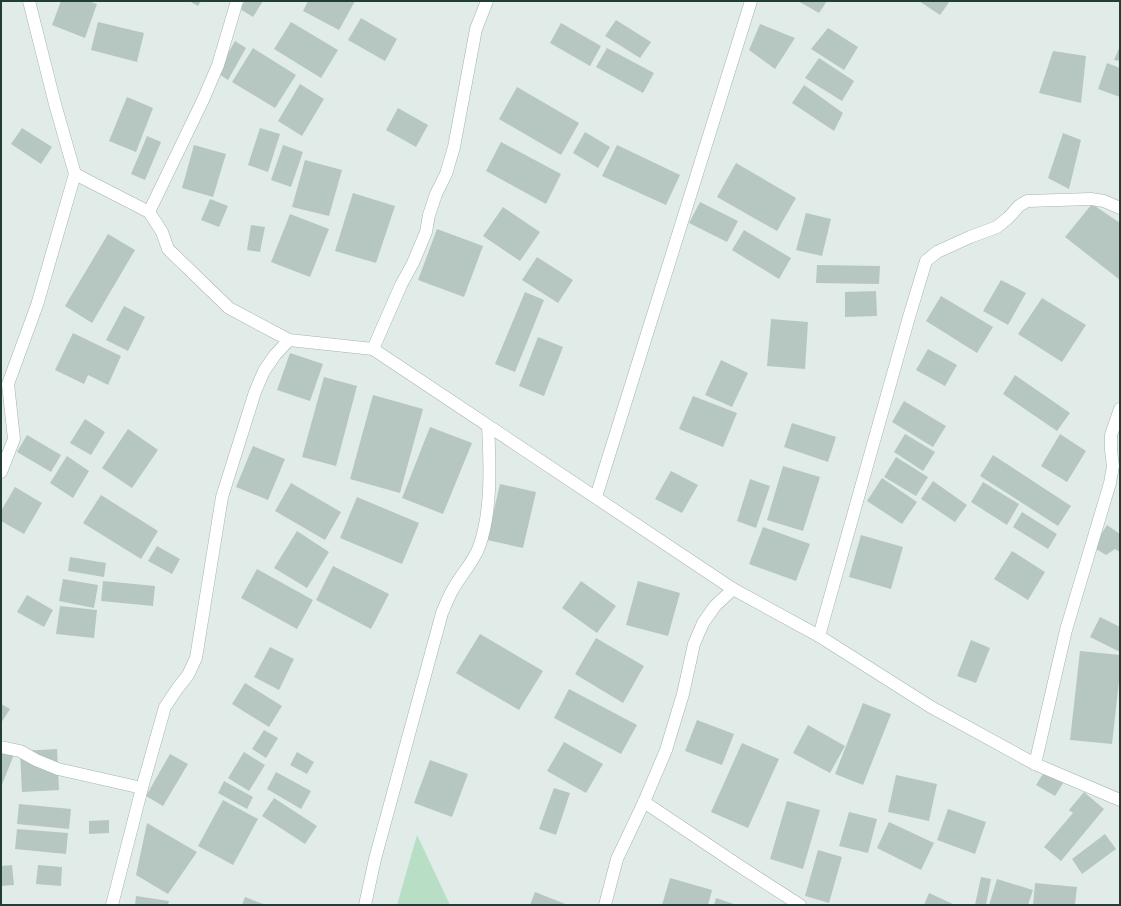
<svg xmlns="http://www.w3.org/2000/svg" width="1121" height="906" font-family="Poppins,sans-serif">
  <rect width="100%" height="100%" fill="#e1ece8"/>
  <!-- green -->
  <polygon fill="#b9dec6" points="417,835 450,905 397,905"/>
  <!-- building -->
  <g fill="#b6c7c1">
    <polygon points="61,1 88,1 97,4 85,38 52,25"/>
    <polygon points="189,1 201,1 198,6"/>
    <polygon points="245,1 263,1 253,17 240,9"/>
    <polygon points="308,1 355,1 339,30 303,11"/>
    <polygon points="798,1 827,1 819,13"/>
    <polygon points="919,1 950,1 940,15"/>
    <polygon points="361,18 397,39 385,61 348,40"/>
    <polygon points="616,20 651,42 640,58 605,36"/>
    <polygon points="98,22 144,33 137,62 91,50"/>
    <polygon points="291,22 338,50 321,78 274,49"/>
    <polygon points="561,23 601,46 590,66 550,43"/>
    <polygon points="760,24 795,38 775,69 749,50"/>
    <polygon points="828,28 858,47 844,70 811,49"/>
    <polygon points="235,41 246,48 228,80 217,73"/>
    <polygon points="1120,46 1120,61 1114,60"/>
    <polygon points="253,48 296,75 275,108 232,82"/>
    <polygon points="607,48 654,73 643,93 596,67"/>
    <polygon points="1053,51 1086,56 1081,103 1039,93"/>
    <polygon points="819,58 854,81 842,101 805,78"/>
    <polygon points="1107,63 1120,68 1120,97 1098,89"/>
    <polygon points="300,84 324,99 302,136 278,121"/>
    <polygon points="804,85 843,113 834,131 792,103"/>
    <polygon points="517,87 579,123 561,155 499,119"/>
    <polygon points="127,97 153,108 136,152 109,141"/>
    <polygon points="398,108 428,125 416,147 386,130"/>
    <polygon points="22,128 52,147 41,164 11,144"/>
    <polygon points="260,128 280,134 268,172 248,165"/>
    <polygon points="585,132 610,147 598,168 573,153"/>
    <polygon points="1063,133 1081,140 1069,189 1048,178"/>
    <polygon points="147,136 161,142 145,180 131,174"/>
    <polygon points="501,142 561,174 546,204 486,171"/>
    <polygon points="194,145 226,154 213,197 182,188"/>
    <polygon points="283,145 303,152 291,187 271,180"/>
    <polygon points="617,145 680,175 666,205 602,176"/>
    <polygon points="305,160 342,170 329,216 292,207"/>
    <polygon points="736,163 796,198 777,231 717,197"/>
    <polygon points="353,193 395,206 376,263 335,251"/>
    <polygon points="210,199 228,206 219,227 201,220"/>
    <polygon points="700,202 738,221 727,242 689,223"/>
    <polygon points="1092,204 1120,223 1120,280 1065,237"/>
    <polygon points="503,207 540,232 520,261 483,236"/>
    <polygon points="806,213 831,219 822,256 796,250"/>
    <polygon points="290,214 329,229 310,277 271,262"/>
    <polygon points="251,225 265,227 260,252 247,250"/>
    <polygon points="437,229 483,246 464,297 418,280"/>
    <polygon points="744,230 791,258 779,279 732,250"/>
    <polygon points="108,234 135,250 92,323 65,306"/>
    <polygon points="537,257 573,280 558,303 522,280"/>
    <polygon points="817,265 880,266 879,284 816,283"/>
    <polygon points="1001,280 1026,293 1008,325 983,311"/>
    <polygon points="876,291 877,316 845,317 845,292"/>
    <polygon points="525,292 544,300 515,372 495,364"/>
    <polygon points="941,296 993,327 977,353 926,321"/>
    <polygon points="1042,298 1086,325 1062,362 1018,334"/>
    <polygon points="124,306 145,317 128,351 106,340"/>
    <polygon points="771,319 808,322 805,369 767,366"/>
    <polygon points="73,333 121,356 108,385 88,375 84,384 55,370"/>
    <polygon points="538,337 563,347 544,396 519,386"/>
    <polygon points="928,349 957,365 945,386 916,370"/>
    <polygon points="290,353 323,364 310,401 277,390"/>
    <polygon points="721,360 748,373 732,407 705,395"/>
    <polygon points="1015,375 1070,413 1057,431 1003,394"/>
    <polygon points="324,377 357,386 336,466 302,457"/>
    <polygon points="373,395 423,409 400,493 350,479"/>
    <polygon points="693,396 737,413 723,447 679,429"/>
    <polygon points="904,401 946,426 933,447 892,422"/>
    <polygon points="85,419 105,432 91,455 70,443"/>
    <polygon points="792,423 836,437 828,462 784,447"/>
    <polygon points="430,427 472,443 443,514 402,498"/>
    <polygon points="128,429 158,450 132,488 102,468"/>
    <polygon points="905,434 935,452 923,471 894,452"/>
    <polygon points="1060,434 1086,451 1067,482 1041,466"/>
    <polygon points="27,435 61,455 51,472 17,452"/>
    <polygon points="253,446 285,459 268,500 236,487"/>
    <polygon points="993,455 1071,506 1058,526 980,476"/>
    <polygon points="67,456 89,471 73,498 50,483"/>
    <polygon points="896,457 928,477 916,496 884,477"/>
    <polygon points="783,466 820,477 803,531 767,520"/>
    <polygon points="671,471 698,485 682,513 655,499"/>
    <polygon points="882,478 917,502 902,524 867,501"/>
    <polygon points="750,479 770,486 756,528 737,521"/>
    <polygon points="933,481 967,505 955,522 921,499"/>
    <polygon points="983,482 1019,504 1007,525 971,502"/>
    <polygon points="291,483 341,512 325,540 275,511"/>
    <polygon points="500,484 536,492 523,548 487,540"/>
    <polygon points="15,487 42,503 24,534 1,521 1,511"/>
    <polygon points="101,495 158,531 141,559 83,523"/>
    <polygon points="357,497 419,523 402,564 340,538"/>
    <polygon points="1022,512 1057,534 1048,549 1013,527"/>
    <polygon points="1107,525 1120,534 1120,552 1115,549 1106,555 1093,547"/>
    <polygon points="763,527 810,544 796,581 749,564"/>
    <polygon points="297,531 329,552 307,588 274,568"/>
    <polygon points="861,535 903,547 891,589 849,577"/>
    <polygon points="157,546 180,559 172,574 148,561"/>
    <polygon points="1012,551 1045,572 1028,600 994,579"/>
    <polygon points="70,557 106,563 104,577 68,571"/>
    <polygon points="333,566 389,594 371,629 316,600"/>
    <polygon points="257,569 313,600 297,629 241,598"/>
    <polygon points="63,579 98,585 94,608 59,601"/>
    <polygon points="103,581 155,586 153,606 101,601"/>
    <polygon points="581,581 616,606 597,633 562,608"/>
    <polygon points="638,581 680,593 668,636 626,625"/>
    <polygon points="27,595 53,610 44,627 17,612"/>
    <polygon points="60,606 97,610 94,638 56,634"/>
    <polygon points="1100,617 1120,627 1120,652 1090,637"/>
    <polygon points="480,634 543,671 519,710 456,673"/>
    <polygon points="596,638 644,666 623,703 575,674"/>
    <polygon points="971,640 990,648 976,683 957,676"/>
    <polygon points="270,647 294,659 279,690 254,677"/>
    <polygon points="1080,651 1120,655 1120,672 1112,744 1070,740"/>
    <polygon points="245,683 282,706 269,727 232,704"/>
    <polygon points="569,689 637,725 621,754 554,718"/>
    <polygon points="863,703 891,714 863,785 835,774"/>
    <polygon points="1,704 10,709 1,723"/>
    <polygon points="697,720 734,734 722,765 685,751"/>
    <polygon points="808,725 845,746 830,773 793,753"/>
    <polygon points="264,730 278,738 266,758 252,749"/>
    <polygon points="1,741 17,747 1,787"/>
    <polygon points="564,742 603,764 586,793 547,771"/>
    <polygon points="742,743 779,759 748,828 711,812"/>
    <polygon points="57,749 59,790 22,792 20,751"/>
    <polygon points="244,752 265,765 249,791 228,778"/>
    <polygon points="297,752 314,762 307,774 290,765"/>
    <polygon points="170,754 188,764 163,806 146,796"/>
    <polygon points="430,760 468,774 452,817 414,803"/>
    <polygon points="1046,769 1065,780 1055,796 1036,785"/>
    <polygon points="276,772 311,791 301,809 267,789"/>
    <polygon points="896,775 937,784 929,821 888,812"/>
    <polygon points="224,781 253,797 247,809 218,793"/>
    <polygon points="554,788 570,793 556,835 539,829"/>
    <polygon points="1084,792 1104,809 1061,861 1044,847 1073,813 1069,810"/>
    <polygon points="274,798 317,826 305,844 262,816"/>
    <polygon points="223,800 258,819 233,865 198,846"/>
    <polygon points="787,801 820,810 803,869 770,859"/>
    <polygon points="19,804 71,809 69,829 17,824"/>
    <polygon points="948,809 986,822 975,854 937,840"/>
    <polygon points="849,812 877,819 868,853 839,846"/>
    <polygon points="109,820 109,833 89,834 89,821"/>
    <polygon points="889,822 934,843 921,870 877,848"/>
    <polygon points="147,823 197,852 168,894 136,875"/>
    <polygon points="17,829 68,833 66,854 15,849"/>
    <polygon points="1105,834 1116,849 1082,874 1072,859"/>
    <polygon points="818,850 842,857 829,903 805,896"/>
    <polygon points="12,865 14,885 1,886 1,866"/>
    <polygon points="38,865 62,867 61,886 36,884"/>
    <polygon points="981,877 991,879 986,905 975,905"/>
    <polygon points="670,878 712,890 708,905 662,905"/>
    <polygon points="997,879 1033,890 1028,905 989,905"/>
    <polygon points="1035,883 1077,887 1075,905 1033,905"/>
    <polygon points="535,892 568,905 530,905"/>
    <polygon points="929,893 953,904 953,905 924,905"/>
    <polygon points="136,896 169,901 168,905 135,905"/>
    <polygon points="245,897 266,905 242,905"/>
    <polygon points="716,898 737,905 714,905"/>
  </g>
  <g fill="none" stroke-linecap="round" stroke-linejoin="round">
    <!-- minor casing -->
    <g stroke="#a4b4b0" stroke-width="13">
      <g id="minor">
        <polyline points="29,1 55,104 75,174 149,212 162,232 168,249 229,308 289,340 373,349 733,589 819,636 931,707 1035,764 1120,800"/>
        <polyline points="149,212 203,100 218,65 237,1"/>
        <polyline points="373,349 401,285 413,263 426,232 429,215 436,194 446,174 454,147 476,29 487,1"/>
        <polyline points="1,472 14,439 8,384 37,305 75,174"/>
        <polyline points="596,497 751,1"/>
        <polyline points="819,636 909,317 926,261 937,252 970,237 997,227 1008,218 1019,206 1027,201 1091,199 1104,201 1120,208"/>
        <polyline points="1,747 20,751 36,760 58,769 142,788"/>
        <polyline points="1035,764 1066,630 1110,483 1113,466 1111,450 1111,435 1120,409"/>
        <polyline points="644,802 741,867 800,905"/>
        <polyline points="112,905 142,788 165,707 177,689 188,675 196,658 222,497 255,392 264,371 275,355 289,340"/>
        <path d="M365,905L375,859L442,613C445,606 448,598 452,591C460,576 473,563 479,547C492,512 490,463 488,426"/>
        <polyline points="605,905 617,859 644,802 666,750 683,694 694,644 703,623 715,606 733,589"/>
      </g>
    </g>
    <!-- minor -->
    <use href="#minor" stroke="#fff" stroke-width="12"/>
  </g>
  <!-- border -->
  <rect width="1121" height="906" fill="none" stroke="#213d38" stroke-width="4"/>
</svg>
